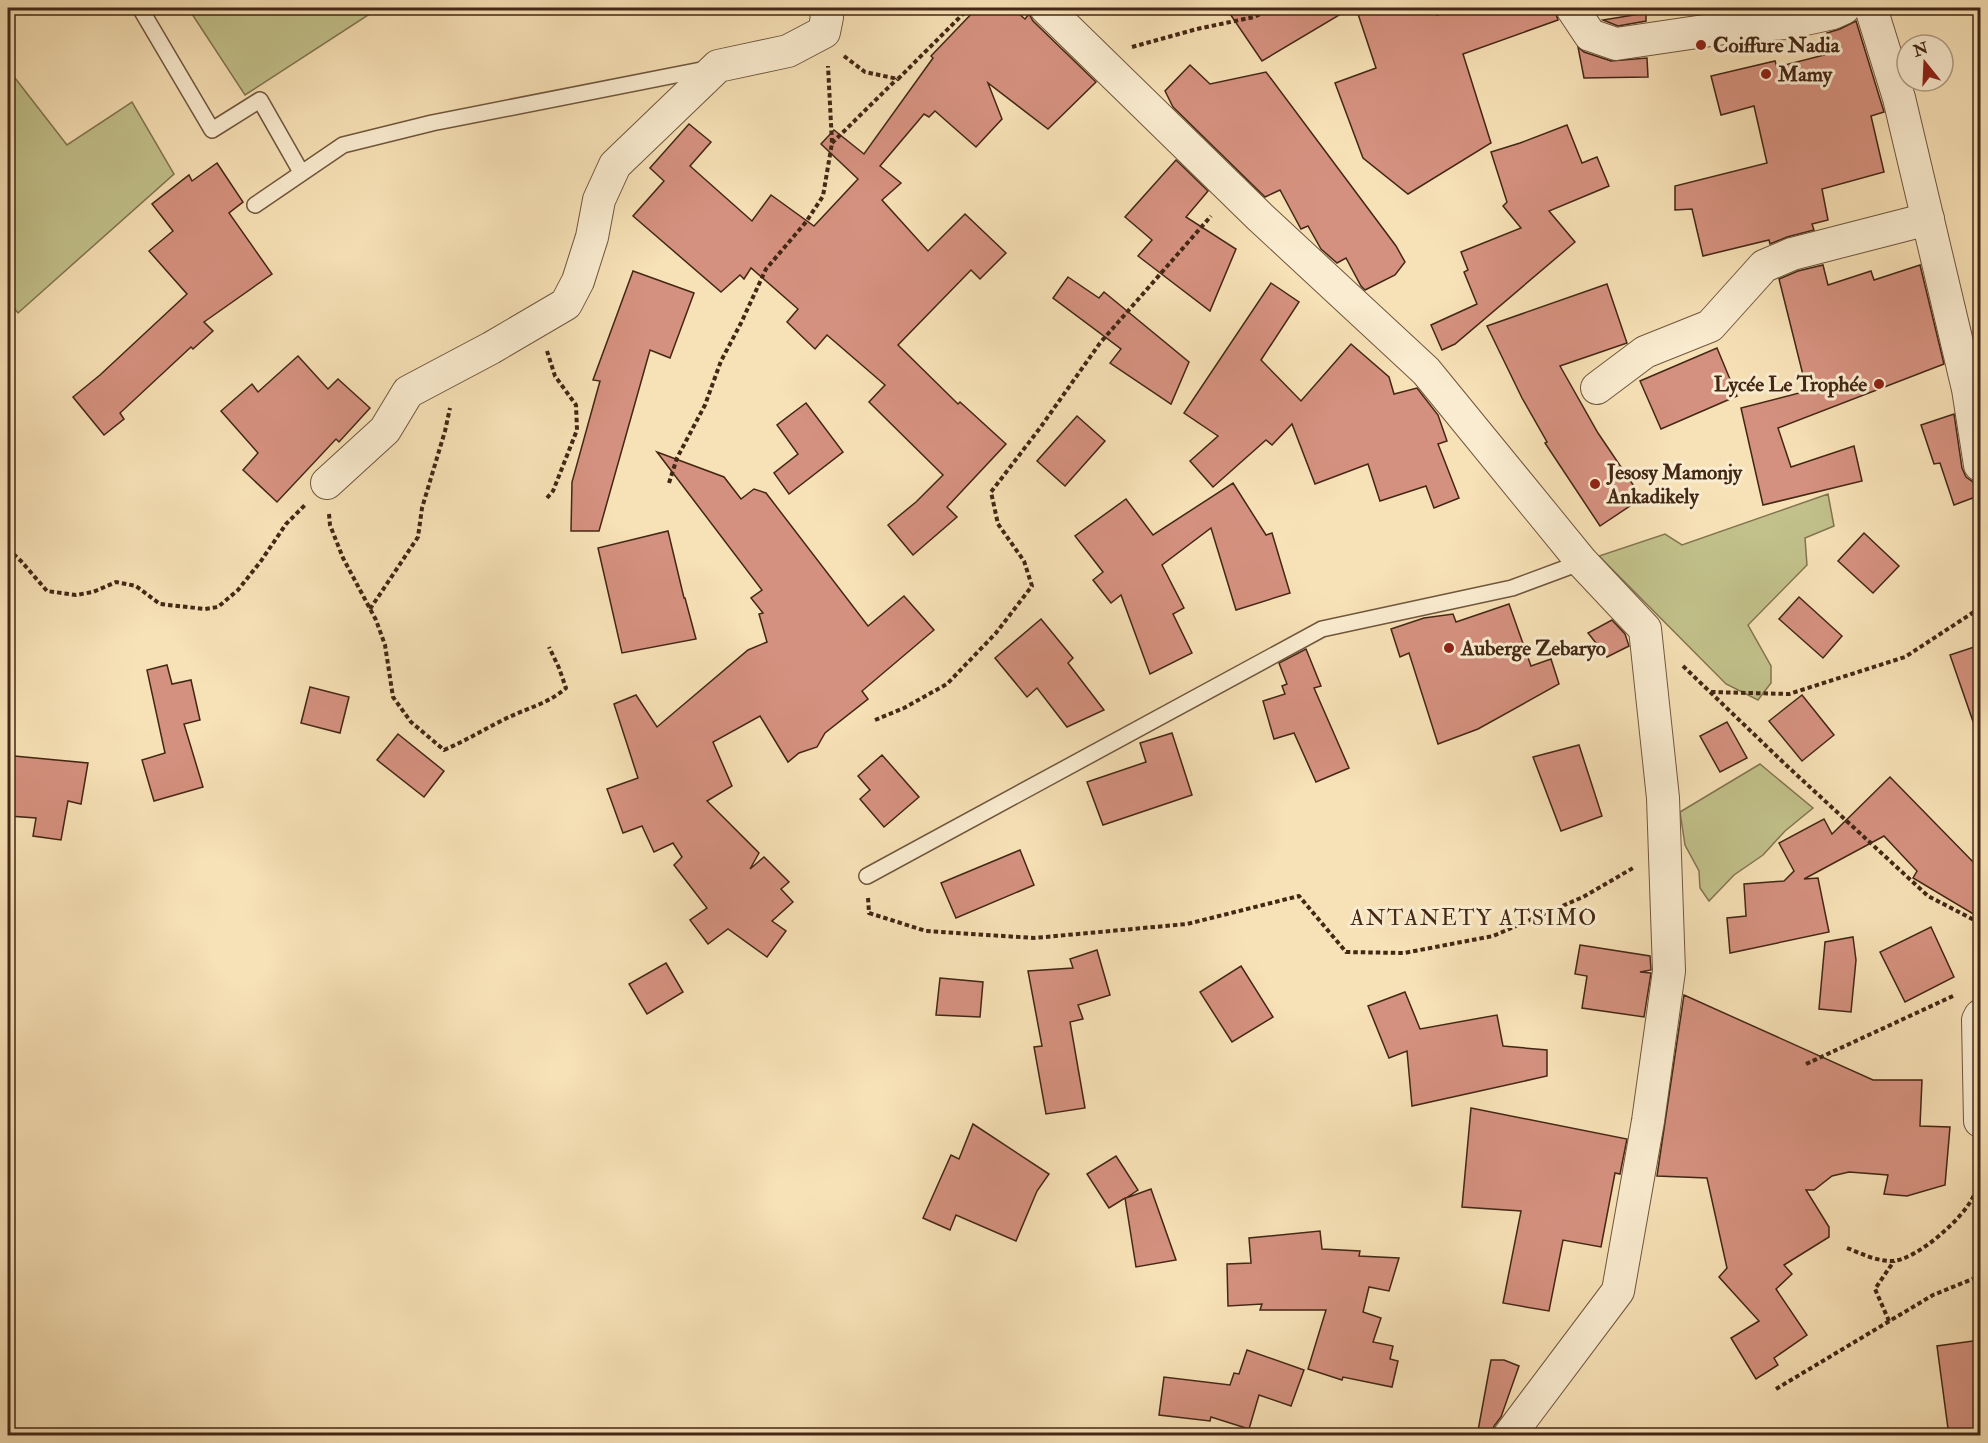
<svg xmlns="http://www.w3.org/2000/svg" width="1988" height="1443" font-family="'IM FELL Double Pica',serif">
  <rect width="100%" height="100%" fill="#f7e1b6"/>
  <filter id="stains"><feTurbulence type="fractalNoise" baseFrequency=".00333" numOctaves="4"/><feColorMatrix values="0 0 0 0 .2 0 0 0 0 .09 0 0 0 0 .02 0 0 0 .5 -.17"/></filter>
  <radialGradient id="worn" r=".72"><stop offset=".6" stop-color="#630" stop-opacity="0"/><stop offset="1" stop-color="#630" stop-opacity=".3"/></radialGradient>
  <!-- green -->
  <g fill="#c2c18b" stroke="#827450" stroke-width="1.5">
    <polygon points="188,8 379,8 245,95"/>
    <polygon points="8,69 67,145 132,102 174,174 18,313 8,300"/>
    <polygon points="1828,494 1834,526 1805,538 1807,565 1748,625 1771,666 1771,683 1758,700 1726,684 1599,556 1665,534 1682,545"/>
    <polygon points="1760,764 1813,808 1785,831 1763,855 1734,875 1709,901 1700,888 1699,871 1685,845 1680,812"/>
  </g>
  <!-- building -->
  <g fill="#d5917f" stroke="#432715" stroke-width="1.5">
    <polygon points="977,8 1012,8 1025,19 1029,14 1033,21 1096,82 1048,129 988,83 1002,119 976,147 935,111 929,117 924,114 880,166 901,183 882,200 928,251 965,214 1006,253 980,279 971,270 898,345 958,404 960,402 1006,444 947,507 957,517 913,555 888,525 916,502 943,475 869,402 885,385 827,335 815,349 787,322 798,309 751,268 744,279 740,275 721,292 633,216 664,181 650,168 689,124 711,142 690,166 752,221 771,195 814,226 858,179 821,144 834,130 864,154 933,58 931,56"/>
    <polygon points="1226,8 1351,8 1262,61"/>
    <polygon points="1356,8 1434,8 1437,15 1459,8 1554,8 1558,20 1463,54 1491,143 1408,194 1363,158 1335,83 1376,68"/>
    <polygon points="1646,13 1646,21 1618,26 1603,20"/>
    <polygon points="1856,21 1884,112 1871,116 1884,172 1822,189 1828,220 1812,224 1814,230 1787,237 1770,244 1769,240 1703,256 1692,209 1675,210 1675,186 1767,163 1754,106 1721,115 1711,76 1775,61 1777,67 1832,53 1827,33 1840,29"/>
    <polygon points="1578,47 1584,52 1611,61 1647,58 1648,77 1584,78"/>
    <polygon points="1190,65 1210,84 1266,72 1396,246 1405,262 1395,275 1365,290 1361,286 1346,258 1337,263 1321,249 1308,226 1301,229 1280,190 1265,197 1173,107 1165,91"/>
    <polygon points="1567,125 1582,163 1597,157 1609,186 1549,211 1575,242 1455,344 1442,350 1431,325 1477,304 1464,272 1468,270 1461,252 1521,228 1503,206 1507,202 1491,152 1520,143"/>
    <polygon points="1176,160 1208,191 1186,217 1236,249 1210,311 1138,256 1152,240 1125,217"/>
    <polygon points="217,163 243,202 229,213 272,274 204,322 213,331 193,349 191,347 120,413 124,419 104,435 73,397 100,375 187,294 149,251 173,231 152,204 189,175 192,181"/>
    <polygon points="1823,265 1828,285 1871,271 1874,280 1920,265 1944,364 1778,428 1791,467 1854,446 1862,481 1763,505 1741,408 1807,391 1779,279 1798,271"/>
    <polygon points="633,271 694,293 670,358 650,350 599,531 571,531 572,482 600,381 593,380"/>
    <polygon points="1068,277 1099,298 1104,292 1189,362 1171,404 1110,363 1121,349 1053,298"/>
    <polygon points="1271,283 1299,302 1261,360 1301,401 1351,344 1389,377 1394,394 1417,388 1438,415 1447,441 1438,444 1459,498 1434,508 1426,486 1380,501 1368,464 1315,484 1292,424 1272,445 1266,440 1213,487 1190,461 1218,436 1184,413"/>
    <polygon points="1607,284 1627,343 1560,366 1598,433 1642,498 1600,526 1545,443 1547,442 1522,398 1487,326"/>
    <polygon points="1717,348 1737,396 1661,429 1640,381"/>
    <polygon points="298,356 328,389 338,379 370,408 339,442 336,439 277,502 243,470 258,453 221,411 252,384 258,392"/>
    <polygon points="806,403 843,452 789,494 774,473 798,454 777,425"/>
    <polygon points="1954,414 1962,468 1966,477 1973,482 1978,496 1954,505 1940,463 1934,464 1921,425"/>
    <polygon points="1077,416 1105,441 1065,486 1037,461"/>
    <polygon points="657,452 724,477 741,499 754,489 766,493 868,626 904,596 934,630 862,691 868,699 825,733 817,747 799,753 788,762 760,716 713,742 732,786 707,801 759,853 750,869 764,857 789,882 781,889 793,902 772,921 786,931 767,957 728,929 708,944 690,920 707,908 674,865 682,857 673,843 654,852 642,826 623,833 607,789 638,778 614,704 636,695 657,727 748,650 767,642 759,614 763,613 751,598 762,590"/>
    <polygon points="1233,483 1266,535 1272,533 1290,593 1236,610 1211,528 1162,565 1184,608 1173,614 1192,653 1150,674 1121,595 1111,603 1093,580 1103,572 1075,536 1126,499 1153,535"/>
    <polygon points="668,531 684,598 685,598 696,639 622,653 598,548"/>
    <polygon points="1864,533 1899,566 1873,593 1838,561"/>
    <polygon points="1799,597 1842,636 1823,658 1779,619"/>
    <polygon points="1509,604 1531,666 1551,659 1559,684 1478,729 1438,744 1409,653 1400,657 1391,629 1424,618 1453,614 1456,622"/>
    <polygon points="1041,619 1073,658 1068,663 1104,710 1067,727 1037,688 1027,697 995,658"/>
    <polygon points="1612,620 1625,634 1629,646 1607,657 1588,633"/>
    <polygon points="1980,645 1980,729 1976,730 1950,655"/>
    <polygon points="1306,649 1321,686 1314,688 1349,768 1316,782 1294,733 1274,739 1263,701 1285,694 1282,686 1287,684 1279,663"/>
    <polygon points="167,665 172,684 191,680 200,720 184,724 203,787 154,801 142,760 165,753 147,670"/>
    <polygon points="310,687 349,697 340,733 301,723"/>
    <polygon points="1802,695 1834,735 1802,761 1769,721"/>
    <polygon points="1727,722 1747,758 1720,772 1700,736"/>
    <polygon points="1172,733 1192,795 1103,825 1087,782 1146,762 1140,743"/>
    <polygon points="398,734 444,771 424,797 377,760"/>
    <polygon points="1579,745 1602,816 1561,831 1533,757"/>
    <polygon points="882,755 919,797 884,827 860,799 870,790 858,776"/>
    <polygon points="14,756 88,763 81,804 68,801 61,840 33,836 36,818 9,816"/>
    <polygon points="1890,777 1980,869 1980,918 1913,878 1917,871 1884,836 1804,879 1818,878 1829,932 1730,953 1727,918 1746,916 1744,884 1784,881 1794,871 1779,843 1824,819 1832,834"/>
    <polygon points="1020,850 1034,885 956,918 941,883"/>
    <polygon points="1931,927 1954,977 1905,1002 1880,952"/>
    <polygon points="1853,937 1856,960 1851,1012 1819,1009 1825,942"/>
    <polygon points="1580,945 1650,956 1651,970 1640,972 1651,973 1644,1017 1582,1008 1587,976 1575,974"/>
    <polygon points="1097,950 1110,995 1078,1005 1083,1019 1070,1022 1085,1108 1046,1114 1034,1047 1042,1046 1028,971 1073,968 1070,959"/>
    <polygon points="666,963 683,992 647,1014 629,984"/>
    <polygon points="1241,966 1273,1017 1232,1042 1200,992"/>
    <polygon points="940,978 983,982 980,1017 936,1015"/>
    <polygon points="1405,992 1420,1029 1497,1015 1503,1046 1547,1050 1547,1076 1412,1106 1407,1051 1389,1058 1368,1006"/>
    <polygon points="1684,995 1873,1080 1922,1080 1920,1126 1950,1127 1945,1185 1907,1196 1884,1194 1888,1175 1849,1172 1832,1176 1814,1190 1806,1190 1829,1227 1829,1237 1784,1265 1792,1274 1776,1289 1807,1335 1774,1358 1778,1365 1756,1379 1731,1338 1759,1321 1719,1277 1727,1268 1707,1178 1657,1176"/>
    <polygon points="1471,1108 1627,1139 1620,1174 1615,1173 1601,1247 1563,1240 1549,1311 1503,1303 1521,1211 1462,1207"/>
    <polygon points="973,1124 1049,1174 1037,1191 1016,1241 956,1215 950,1230 923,1218 951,1155 959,1159"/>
    <polygon points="1116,1156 1138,1190 1126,1198 1151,1189 1176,1260 1136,1267 1125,1198 1109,1208 1087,1174"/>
    <polygon points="1320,1231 1322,1249 1360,1251 1359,1256 1399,1258 1389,1291 1369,1287 1363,1312 1381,1318 1373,1342 1393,1346 1390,1359 1398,1361 1392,1387 1343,1377 1342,1380 1308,1369 1326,1310 1260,1310 1262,1304 1228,1306 1227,1264 1251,1263 1249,1238"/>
    <polygon points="1980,1340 1980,1436 1949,1436 1937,1346"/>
    <polygon points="1247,1350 1304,1370 1291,1406 1259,1395 1249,1429 1211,1417 1210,1421 1159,1415 1164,1377 1230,1385 1234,1373 1239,1374"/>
    <polygon points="1491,1360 1504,1360 1519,1366 1501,1417 1494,1426 1491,1436 1477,1436"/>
  </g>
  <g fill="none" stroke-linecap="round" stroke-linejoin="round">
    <!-- lane casing -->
    <g stroke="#70563d" stroke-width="18">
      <g id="lane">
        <polyline points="140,8 212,130 260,100 301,172"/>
        <polyline points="255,205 343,145 432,123 706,69"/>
        <polyline points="867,876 1322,629 1512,588 1582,562"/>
      </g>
    </g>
    <!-- street casing -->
    <g stroke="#70563d" stroke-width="34">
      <g id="street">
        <polyline points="1046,8 1260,217 1426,371 1582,562 1645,629 1663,798 1669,971 1648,1121 1618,1291 1509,1436"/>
        <polyline points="1572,8 1590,35 1616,44 1738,26 1787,23 1833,13 1844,8"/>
        <polyline points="1871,8 1899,98 1968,389 1980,465"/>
        <polyline points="1597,388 1645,352 1710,326 1764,266 1792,254 1928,219"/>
        <polyline points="327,483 385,430 408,392 491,348 566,304 578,281 592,237 599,200 615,165 718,66 788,51 824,32 827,17 825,8"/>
        <polyline points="1980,1016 1978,1020 1980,1121"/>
      </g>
    </g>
    <!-- path -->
    <g stroke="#432715" stroke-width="4" stroke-dasharray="4.5 3" stroke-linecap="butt">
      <polyline points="1132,47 1197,29 1254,17 1272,8"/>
      <polyline points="844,56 865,72 898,79 969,8"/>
      <polyline points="832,143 897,79"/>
      <polyline points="669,483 677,458 705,405 721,361 741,323 766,269 806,222 823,196 832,143 828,66"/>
      <polyline points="547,498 553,491 577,430 576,405 555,376 547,351"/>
      <path d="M329,514L330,525L343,558L376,620L385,645L393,697L411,722L444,750C465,741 483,730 503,720C524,709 548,704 566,688L559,668L549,647"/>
      <polyline points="8,549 21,561 47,591 76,595 93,592 116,582 136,586 160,604 205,609 218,607 238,590 261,561 286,524 305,505"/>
      <polyline points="370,609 418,537 422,508 445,431 450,408"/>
      <polyline points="1683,666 1786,765 1928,896 1980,923"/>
      <polyline points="1711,692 1789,694 1905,657 1980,608"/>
      <polyline points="875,720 904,708 947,684 996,633 1032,586 1024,561 998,524 991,492 1040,428 1100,343 1211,216"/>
      <polyline points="868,898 869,913 926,931 1034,938 1187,924 1299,896 1346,952 1404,953 1493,936 1583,897 1633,868"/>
      <polyline points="1806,1064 1953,996"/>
      <path d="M1847,1248C1862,1254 1876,1261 1892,1261C1917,1260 1965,1217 1974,1195C1977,1188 1979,1179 1980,1172"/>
      <polyline points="1889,1321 1875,1289 1894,1261"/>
      <polyline points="1776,1389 1933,1295 1980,1276"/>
    </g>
    <!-- lane -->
    <use href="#lane" stroke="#faecd0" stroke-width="15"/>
    <!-- street -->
    <use href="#street" stroke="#faecd0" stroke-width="32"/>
  </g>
  <!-- markers -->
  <g fill="#8f2418" stroke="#faecd0" stroke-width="2">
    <circle cx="1701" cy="45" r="6"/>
    <circle cx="1766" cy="74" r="6"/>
    <circle cx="1879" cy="384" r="6"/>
    <circle cx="1595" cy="484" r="6"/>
    <circle cx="1449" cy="648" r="6"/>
  </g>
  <g text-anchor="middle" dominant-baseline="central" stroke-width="6" stroke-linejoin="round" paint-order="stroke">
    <!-- poi labels -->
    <g font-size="21" font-weight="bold" fill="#432715" stroke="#faecd0" text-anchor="start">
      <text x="1713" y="45">Coiffure Nadia</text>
      <text x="1778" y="74">Mamy</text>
      <text x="1867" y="384" text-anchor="end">Lycée Le Trophée</text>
      <text x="1607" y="472">Jesosy Mamonjy<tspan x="1607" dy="24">Ankadikely</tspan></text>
      <text x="1461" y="648">Auberge Zebaryo</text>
    </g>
    <!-- neighbourhood labels -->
    <g font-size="22" letter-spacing="1.5" fill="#432715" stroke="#faecd0">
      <text x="1474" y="918">ANTANETY ATSIMO</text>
    </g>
  </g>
  <!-- margin -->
  <rect width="1988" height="1443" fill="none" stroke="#f7e1b6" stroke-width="30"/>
  <rect x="9" y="9" width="1970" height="1425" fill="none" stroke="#432715" stroke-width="3"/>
  <rect x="15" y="15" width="1958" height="1413" fill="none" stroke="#432715" stroke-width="1.5"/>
  <!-- north arrow -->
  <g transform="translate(1925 63) rotate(342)"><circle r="28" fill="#faecd0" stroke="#b19d85" stroke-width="1.5"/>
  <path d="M0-4.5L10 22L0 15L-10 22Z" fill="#8f2418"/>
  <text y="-9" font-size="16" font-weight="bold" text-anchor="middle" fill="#432715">N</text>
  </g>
  <rect width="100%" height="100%" filter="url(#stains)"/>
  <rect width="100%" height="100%" fill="url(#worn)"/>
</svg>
